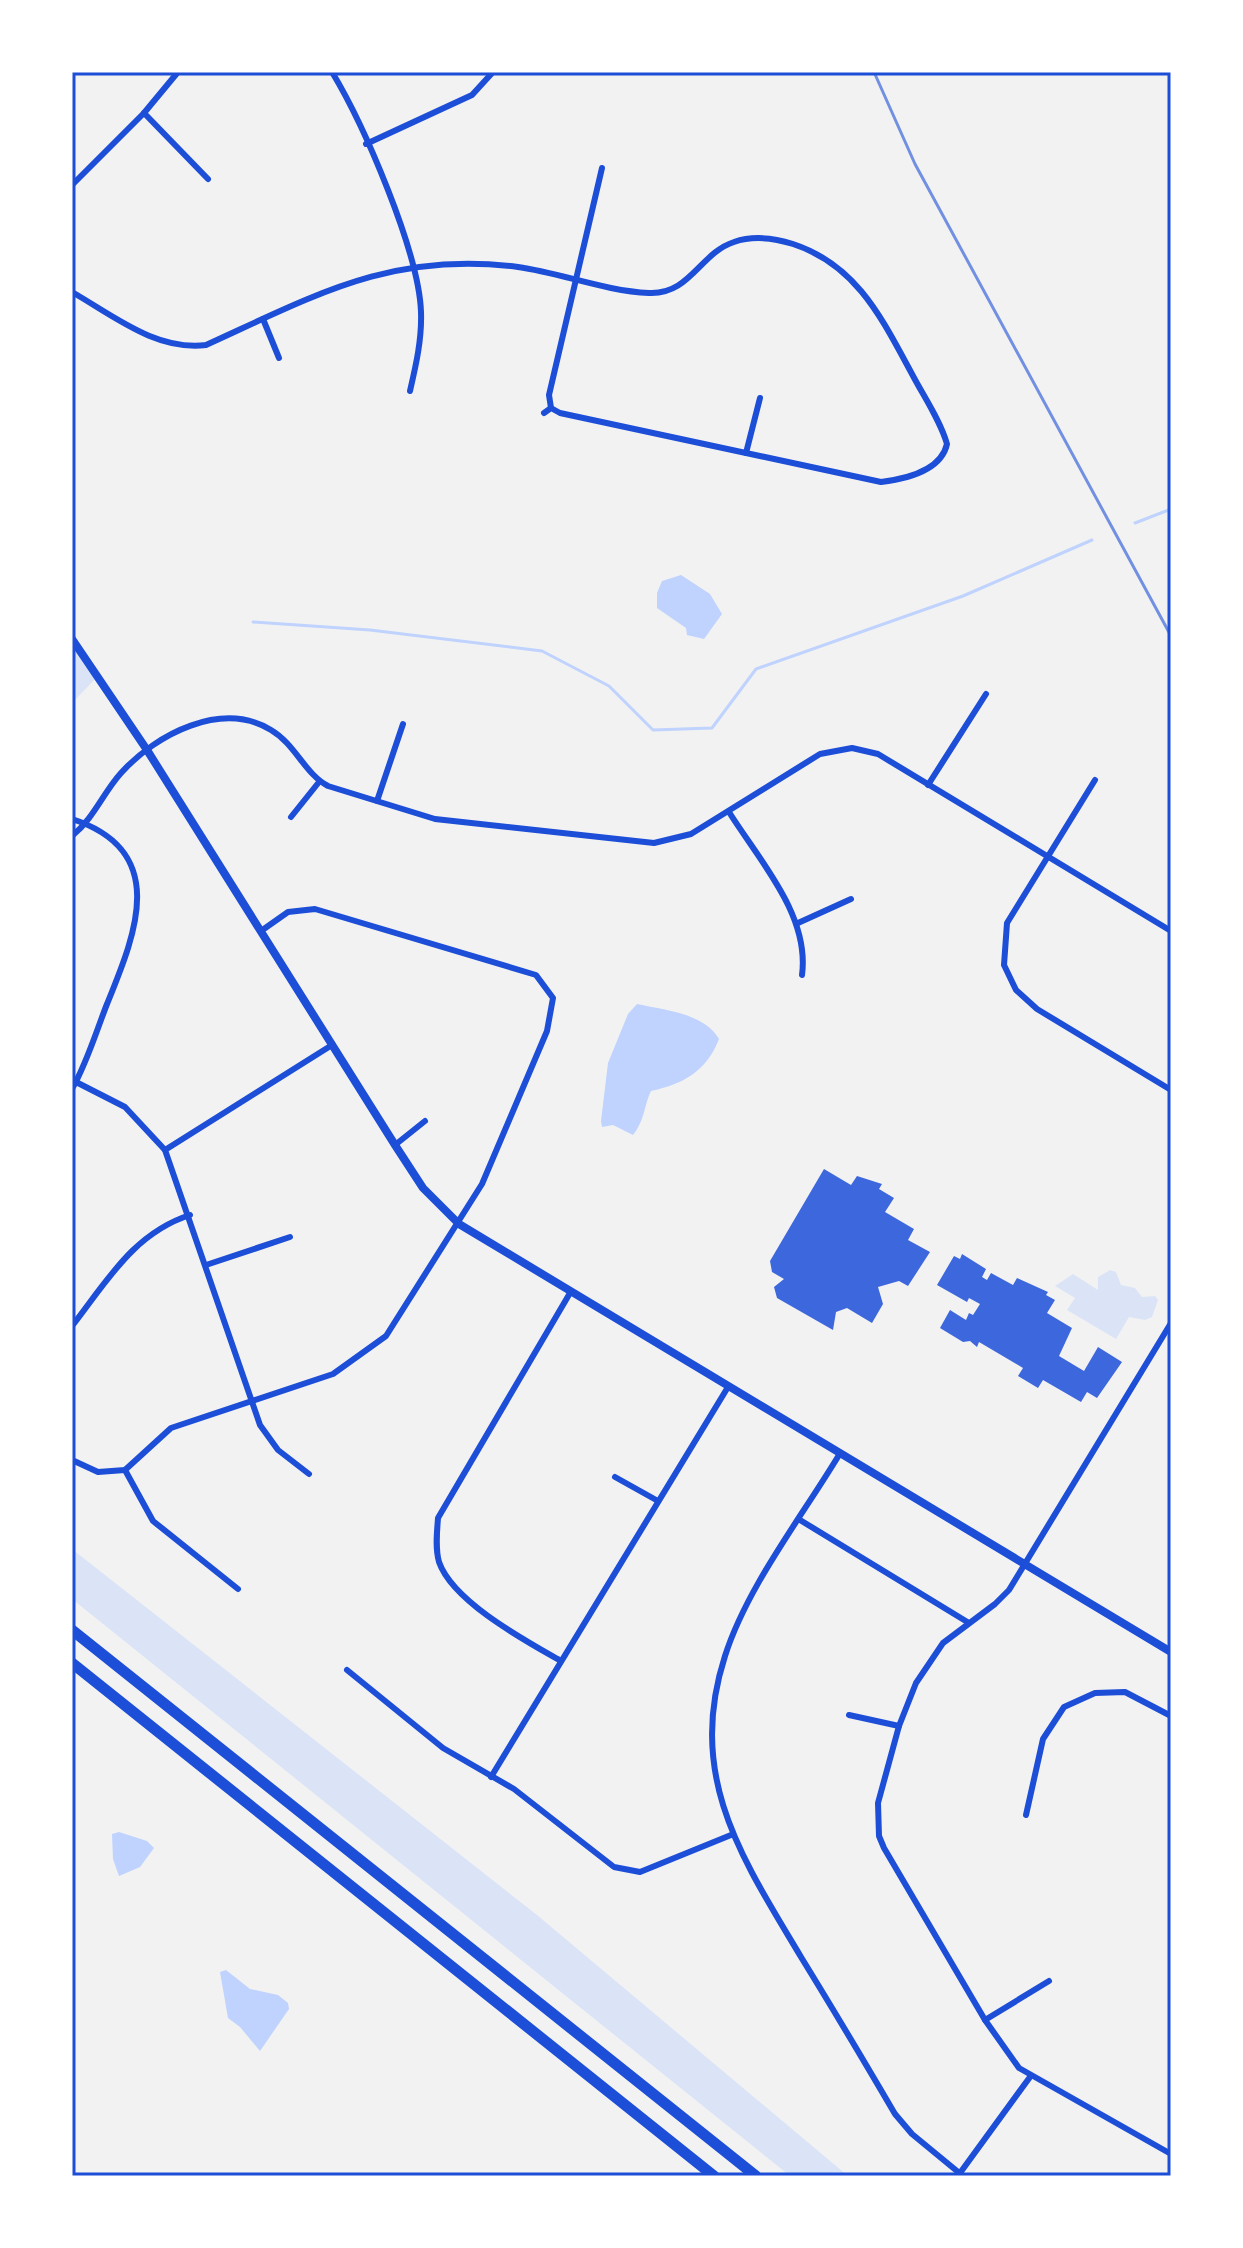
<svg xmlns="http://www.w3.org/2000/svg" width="1243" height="2248" font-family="'PT Sans Narrow',sans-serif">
  <rect width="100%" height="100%" fill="#f2f2f2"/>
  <!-- green -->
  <g fill="#dbe4f7">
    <polygon points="72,639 99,675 72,703"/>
    <polygon points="1110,1270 1116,1272 1121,1285 1135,1288 1142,1297 1155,1296 1158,1300 1152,1317 1145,1320 1129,1317 1116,1339 1067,1310 1075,1298 1055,1286 1073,1274 1098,1290 1098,1277"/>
    <polygon points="72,1549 537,1915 848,2176 790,2176 72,1599"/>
  </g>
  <!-- water -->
  <g fill="#bfd3fe">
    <polygon points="681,575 710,594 722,614 704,639 687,635 686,628 657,608 657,593 662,581"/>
    <path d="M637,1004C664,1010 704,1013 719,1039C706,1072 683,1084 651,1091C644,1105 645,1120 633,1135L613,1125L602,1127L601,1121L608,1063L628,1014Z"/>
    <polygon points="119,1832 147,1841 154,1848 140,1867 119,1876 113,1859 112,1834"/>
    <polygon points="226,1970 250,1989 278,1995 288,2003 289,2009 260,2051 240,2027 228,2018 220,1972"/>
  </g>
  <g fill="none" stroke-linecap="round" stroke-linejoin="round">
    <!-- stream -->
    <g stroke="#bfd3fe" stroke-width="3">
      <polyline points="1135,523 1171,509"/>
      <polyline points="253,622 370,630 542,651 609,686 653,730 712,728 756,669 963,596 1092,540"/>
    </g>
  </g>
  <!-- building -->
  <g fill="#3d67dc">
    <polygon points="824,1169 851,1185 857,1176 882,1184 879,1189 894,1198 885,1212 914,1229 908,1240 930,1252 908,1286 899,1281 878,1287 883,1304 872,1323 847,1308 836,1312 833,1330 777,1298 774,1287 784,1279 772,1272 770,1261"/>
    <polygon points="962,1254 986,1269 982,1277 987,1280 991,1273 1013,1285 1017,1278 1048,1292 1046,1295 1055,1300 1047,1313 1072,1328 1059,1356 1084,1371 1098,1347 1122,1362 1097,1398 1087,1392 1081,1402 1043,1380 1038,1388 1018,1376 1023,1368 979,1342 977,1347 970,1341 963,1342 940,1328 950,1310 966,1320 969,1313 973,1315 980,1304 969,1298 967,1302 937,1285 954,1256 960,1259"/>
  </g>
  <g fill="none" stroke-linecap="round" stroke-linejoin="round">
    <!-- minor -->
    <g stroke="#1d4ed8" stroke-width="6">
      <path d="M332,72C364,125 419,252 421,312C422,339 416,365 410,391"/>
      <polyline points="144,113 208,179"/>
      <polyline points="366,144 472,95 493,72"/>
      <polyline points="72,185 144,113 178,72"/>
      <path d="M72,292C114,316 156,351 206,345C316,295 392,251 518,267C561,273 605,291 649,293C690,295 700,253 734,242C754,235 774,238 793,244C857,265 882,319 912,374C924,397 940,420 947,444C941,471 905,479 881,482L560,413L551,408L544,413"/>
      <polyline points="263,319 279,358"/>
      <polyline points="551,408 549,395 602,168"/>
      <polyline points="746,453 760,398"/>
      <polyline points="1095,780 1007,923 1004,965 1016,990 1037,1009 1171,1090"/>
      <polyline points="928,785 986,694"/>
      <polyline points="377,801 403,724"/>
      <path d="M729,812C759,860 810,915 802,975"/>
      <polyline points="291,817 319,782"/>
      <path d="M72,819C171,851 135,935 107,1004C96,1032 87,1063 72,1089"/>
      <path d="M72,836C94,818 103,793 121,773C156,734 222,700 271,730C295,744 305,774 328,786L435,819L654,843L691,834L820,754L852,748L878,754L1171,931"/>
      <polyline points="798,923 851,899"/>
      <polyline points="76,1082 125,1107 165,1150 260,1425 278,1450 309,1474"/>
      <polyline points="395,1145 425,1121"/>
      <polyline points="165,1150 332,1045"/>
      <polyline points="206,1265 290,1237"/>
      <polyline points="1171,1323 1009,1590 995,1604 943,1643 916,1683 899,1726 878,1803 879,1836 884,1848 985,2020 1019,2068 1171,2154"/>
      <path d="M72,1326C107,1281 134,1233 190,1215"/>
      <path d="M839,1455C801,1518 747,1587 725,1656C686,1777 742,1858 801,1957C833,2009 864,2061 895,2114L912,2134L963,2176"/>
      <polyline points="72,1460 98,1472 125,1470 171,1428 333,1374 386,1336 482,1184 547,1031 553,998 536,975 315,909 288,912 261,931"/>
      <polyline points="125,1470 153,1521 238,1589"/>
      <polyline points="615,1477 658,1501"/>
      <polyline points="800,1520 969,1623"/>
      <path d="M561,1661C526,1641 453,1602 439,1562C435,1548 437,1532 438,1518L570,1293"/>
      <polyline points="347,1670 443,1748 514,1789 614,1867 640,1872 731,1835"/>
      <polyline points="849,1715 899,1726"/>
      <polyline points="491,1777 728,1387"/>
      <polyline points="1026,1815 1043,1739 1064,1707 1095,1693 1125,1692 1171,1716"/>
      <polyline points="985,2020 1049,1981"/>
      <polyline points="960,2173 1030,2077"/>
    </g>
    <!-- tertiary -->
    <polyline stroke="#1d4ed8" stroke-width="8" points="72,639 147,750 395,1145 423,1188 459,1224 1171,1652"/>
    <!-- motorway -->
    <g stroke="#1d4ed8" stroke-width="11">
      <polyline points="72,1630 756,2176"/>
      <polyline points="72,1663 714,2176"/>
    </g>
    <!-- rail -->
    <polyline stroke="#7290e2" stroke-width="3" points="874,72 915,164 1171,636"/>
  </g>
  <!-- border -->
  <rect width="1243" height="2248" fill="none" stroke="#ffffff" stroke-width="148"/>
  <rect x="74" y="74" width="1095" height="2100" fill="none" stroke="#1d4ed8" stroke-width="3"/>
</svg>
